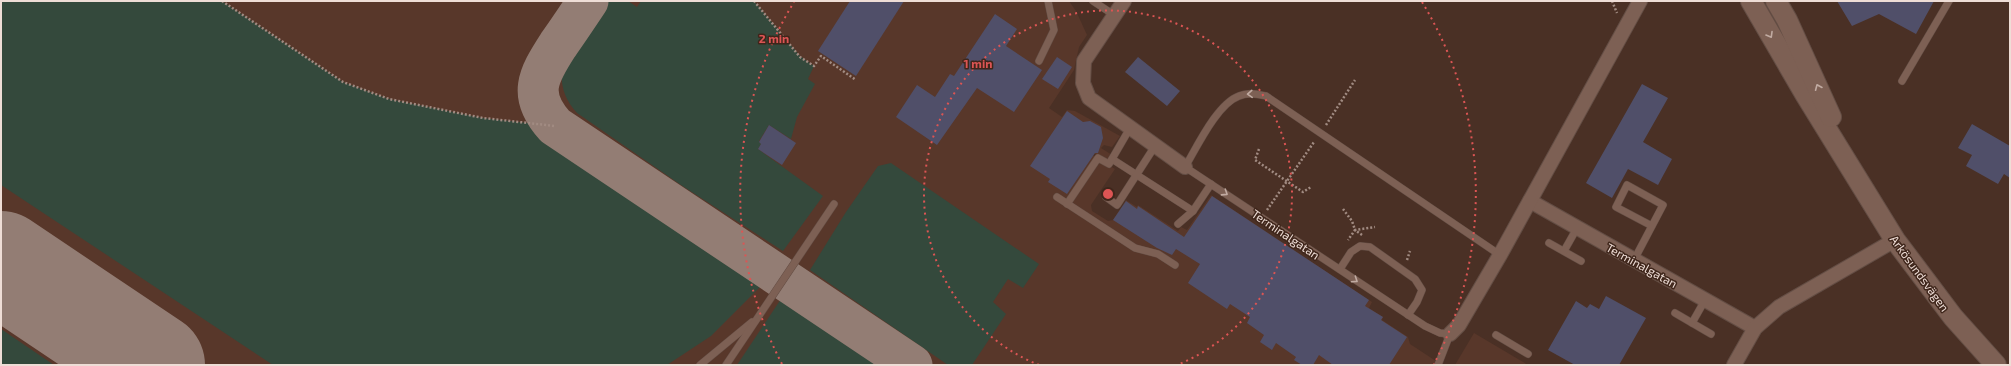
<svg xmlns="http://www.w3.org/2000/svg" width="2011" height="366" font-family="'Exo 2',sans-serif">
  <rect width="100%" height="100%" fill="#4a3025"/>
  <!-- built -->
  <g fill="#58372a">
    <polygon points="1,1 1069,1 1076,11 1087,35 1079,47 1074,70 1049,108 1062,117 1067,110 1075,111 1120,136 1112,147 1104,145 1101,148 1112,155 1107,162 1092,152 1091,154 1115,169 1091,205 1092,211 1108,221 1113,220 1126,200 1137,207 1138,205 1178,231 1181,227 1187,230 1211,195 1372,302 1369,308 1383,317 1382,320 1408,337 1410,344 1442,365 1,365"/>
    <polygon points="1474,333 1528,365 1455,365"/>
  </g>
  <!-- green -->
  <g fill="#34493c">
    <polygon points="1,1 222,1 343,82 389,99 483,118 555,126 549,136 763,284 711,336 667,365 273,365 1,185"/>
    <path d="M600,1H628L637,7L641,1H754L800,56L814,66L808,79L815,84L797,117L791,139L769,125L759,141L761,144L758,149L823,196L783,251L681,185L577,113C541,73 577,36 600,1Z"/>
    <polygon points="891,163 1039,264 1023,288 1008,279 993,302 1006,314 972,365 948,365 810,270 846,212 878,166"/>
    <polygon points="783,296 884,365 737,365"/>
    <polygon points="1,329 54,365 1,365"/>
  </g>
  <g fill="none" stroke-linecap="round" stroke-linejoin="round">
    <!-- taxiway -->
    <path stroke="#937d74" stroke-width="41" d="M588,1C578,16 568,31 558,45C538,76 527,95 555,126L912,365"/>
    <!-- runway -->
    <polyline stroke="#937d74" stroke-width="104" points="1,263 153,365"/>
  </g>
  <!-- building -->
  <g fill="#504f69">
    <polygon points="850,1 904,1 856,76 818,51"/>
    <polygon points="1837,1 1934,1 1916,34 1879,14 1852,26"/>
    <polygon points="995,14 1017,29 1006,46 1042,70 1014,112 977,88 937,145 896,117 917,85 935,97 950,74 954,76"/>
    <polygon points="1057,57 1072,67 1058,89 1042,79"/>
    <polygon points="1138,57 1180,91 1167,106 1125,72"/>
    <polygon points="1642,84 1668,98 1643,142 1672,159 1658,185 1628,169 1612,198 1586,183"/>
    <polygon points="1067,111 1083,122 1090,121 1101,127 1103,138 1098,153 1095,153 1067,194 1048,182 1050,179 1030,166"/>
    <polygon points="1972,124 2010,146 2010,178 2004,174 1998,184 1966,166 1972,155 1958,148"/>
    <polygon points="769,125 796,143 782,165 758,149 761,144 759,142"/>
    <polygon points="1212,196 1369,300 1365,306 1383,317 1381,320 1407,337 1389,365 1333,365 1319,355 1313,365 1302,365 1294,360 1296,357 1276,343 1272,350 1260,342 1264,335 1247,323 1250,317 1230,304 1227,309 1188,283 1200,264 1176,249 1172,255 1157,248 1113,220 1126,201 1137,209 1138,206 1184,237"/>
    <polygon points="1606,296 1646,318 1619,365 1575,365 1548,350 1576,301 1587,308 1590,304 1599,309"/>
  </g>
  <g fill="none" stroke-linecap="round" stroke-linejoin="round">
    <!-- lane casing -->
    <g stroke="#644e45" stroke-width="8">
      <g id="lane">
        <polyline points="1093,1 1114,15"/>
        <polyline points="1039,61 1054,30 1048,1"/>
        <polyline points="1902,81 1949,1"/>
        <polyline points="1130,128 1112,159 1193,211"/>
        <polyline points="1057,197 1135,248 1158,254 1175,265"/>
        <polyline points="1106,197 1117,205 1155,146"/>
        <polyline points="1067,204 1098,158 1109,164 1112,159"/>
        <polyline points="1178,224 1193,211 1211,184"/>
        <polyline points="1549,243 1581,261"/>
        <polyline points="1564,251 1577,228"/>
        <polyline points="1634,260 1663,205 1627,185 1616,207 1652,226"/>
        <polyline points="1340,269 1351,252 1360,246 1370,247 1415,279 1422,290 1417,302 1408,315"/>
        <polyline points="1675,313 1711,334"/>
        <polyline points="1692,323 1705,300"/>
        <polyline points="1496,335 1528,354"/>
        <polyline points="700,365 752,322"/>
        <polyline points="726,365 834,204"/>
        <path d="M1438,365L1450,334L1440,333L1425,326L1185,167C1197,147 1217,104 1239,96C1248,92 1256,94 1266,96L1500,255"/>
      </g>
    </g>
    <!-- street casing -->
    <g stroke="#644e45" stroke-width="16">
      <g id="street">
        <polyline points="1124,1 1084,61 1083,83 1089,98 1185,167"/>
        <polyline points="1530,201 1755,328"/>
        <polyline points="1450,334 1459,325 1500,255 1640,1"/>
        <polyline points="1734,365 1755,328 1779,307 1895,240"/>
      </g>
    </g>
    <!-- secondary casing -->
    <g stroke="#644e45" stroke-width="22">
      <g id="secondary">
        <polyline points="1751,1 1805,94 1895,240 1953,317 1996,365"/>
        <polyline points="1776,1 1787,20 1831,117"/>
      </g>
    </g>
    <!-- path -->
    <g stroke="#a18b82" stroke-width="2.5" stroke-dasharray="2 2" stroke-linecap="butt">
      <polyline points="222,1 343,82 389,99 483,118 555,126"/>
      <polyline points="754,1 800,57 814,66 821,56 856,80"/>
      <polyline points="1612,1 1617,13"/>
      <polyline points="1326,125 1355,80"/>
      <polyline points="1259,149 1255,160 1303,192 1311,187"/>
      <polyline points="1343,209 1352,221 1355,230 1348,240"/>
      <polyline points="1267,210 1314,142"/>
      <polyline points="1362,235 1355,230 1375,227"/>
      <polyline points="1407,260 1410,251"/>
    </g>
    <!-- lane -->
    <use href="#lane" stroke="#7d6054" stroke-width="7"/>
    <!-- street -->
    <use href="#street" stroke="#7d6054" stroke-width="14"/>
    <!-- secondary -->
    <use href="#secondary" stroke="#7d6054" stroke-width="20"/>
  </g>
  <!-- one-way arrows -->
  <defs><path id="oneway-chevron" d="M-2-3.5L2.5 0L-2 3.5" fill="none" stroke-width="1.6" stroke-linecap="round" stroke-linejoin="round"/></defs>
  <g stroke="#c1aba2">
    <use href="#oneway-chevron" transform="translate(1770 35) rotate(60)"/>
    <use href="#oneway-chevron" transform="translate(1818 87) rotate(-113)"/>
    <use href="#oneway-chevron" transform="translate(1250 94) rotate(177)"/>
    <use href="#oneway-chevron" transform="translate(1225 193) rotate(33)"/>
    <use href="#oneway-chevron" transform="translate(1355 280) rotate(34)"/>
  </g>
  <!-- distance rings -->
  <g fill="none" stroke="#dc5554" stroke-width="2" stroke-dasharray="2 4">
    <path d="M1039 365A184 184 0 1 1 1177 365"/>
    <path d="M782 364A368 368 0 0 1 794 2M1422 2A368 368 0 0 1 1434 364"/>
  </g>
  <g text-anchor="middle" dominant-baseline="central" stroke-width="3" stroke-linejoin="round" paint-order="stroke">
    <!-- street labels -->
    <g font-size="12" fill="#eeddd6" stroke="#3f261b">
      <text transform="translate(1286 234) rotate(34)">Terminalgatan</text>
      <text transform="translate(1642 265) rotate(29)">Terminalgatan</text>
      <text transform="translate(1920 273) rotate(54)">Arkösundsvägen</text>
    </g>
  </g>
  <circle cx="1108" cy="194" r="6" fill="#dc5554" stroke="#3f261b" stroke-width="2"/>
  <g font-size="12" text-anchor="middle" font-weight="bold" fill="#dc5554" stroke="#3f261b" stroke-width="3" stroke-linejoin="round" paint-order="stroke">
    <text x="774" y="43">2 min</text>
    <text x="978" y="68">1 min</text>
  </g>
  <!-- border -->
  <rect width="2011" height="366" fill="none" stroke="#eeddd6" stroke-width="4"/>
</svg>
